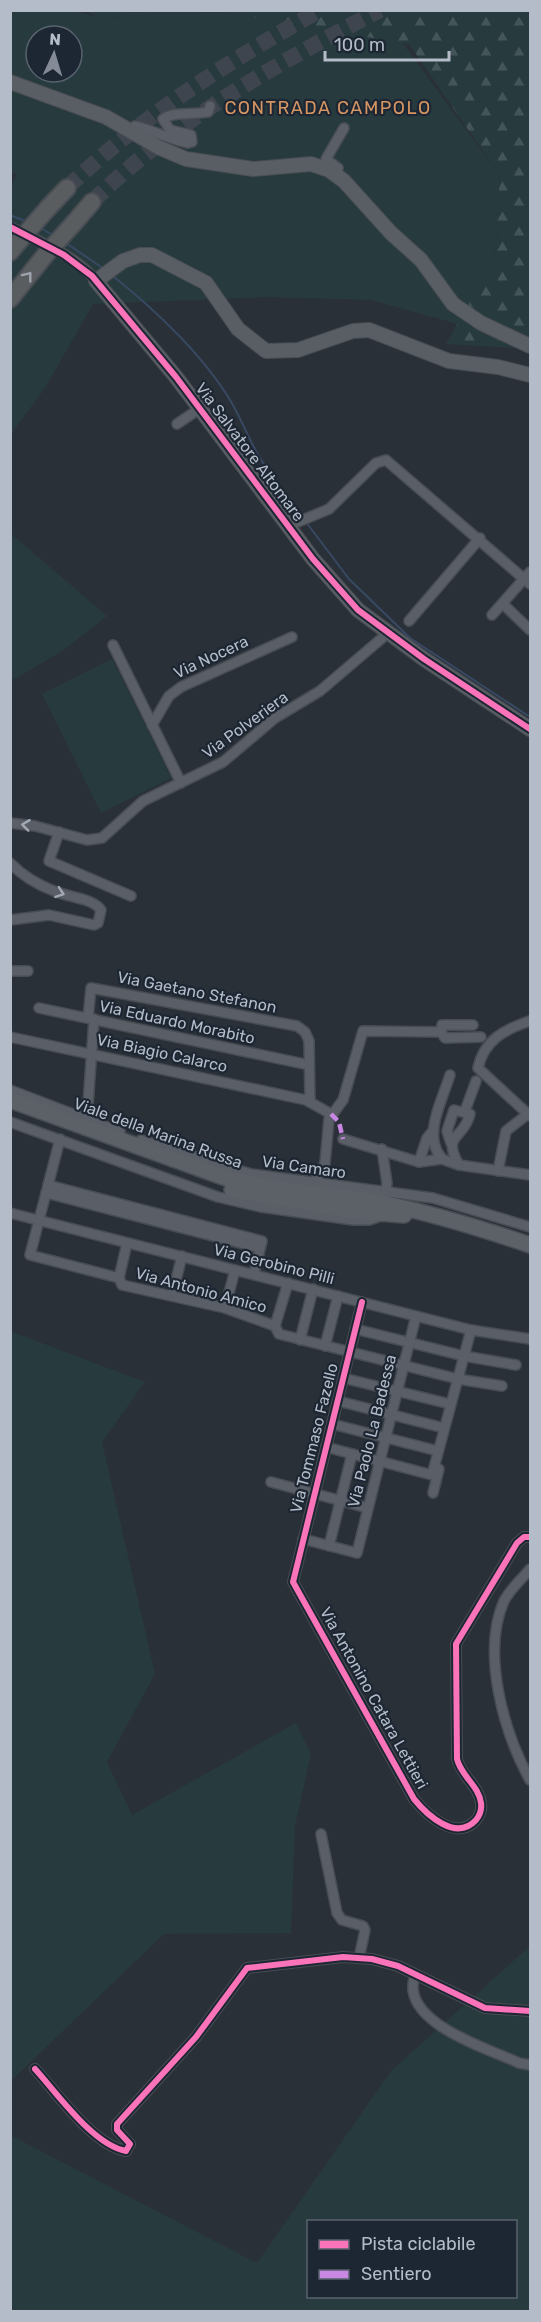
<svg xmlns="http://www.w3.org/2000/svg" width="541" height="2322" font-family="Rubik,sans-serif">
  <defs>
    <pattern id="forest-firs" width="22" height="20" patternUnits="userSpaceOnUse" patternTransform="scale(1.5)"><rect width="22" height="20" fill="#273a3e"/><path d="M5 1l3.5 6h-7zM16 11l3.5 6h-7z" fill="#445559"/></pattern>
  </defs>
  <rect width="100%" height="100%" fill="#2a3038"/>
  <!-- green -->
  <g fill="#273a3e" fill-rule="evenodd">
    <path d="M11,10L75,11L98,17L220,12L402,42L500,176L495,258L458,324L371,300L266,297L93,304L45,388L11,434L10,190L17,174L10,172ZM36,36H72V72H36Z"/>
    <polygon points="10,533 107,616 61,652 11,681"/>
    <polygon points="112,659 171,778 101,813 42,694"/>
    <polygon points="10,1331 145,1382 102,1442 155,1674 107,1762 132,1815 296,1723 311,1754 295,1826 291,1933 164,1934 13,2079 10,2079"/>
    <path d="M530,1946V2311H11L10,2135L257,2263L391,2071ZM308,2222H516V2296H308Z"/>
  </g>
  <!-- forest -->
  <polygon fill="url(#forest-firs)" points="86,11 530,11 530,349 446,344 495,258 500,176 409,44 220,12 98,17"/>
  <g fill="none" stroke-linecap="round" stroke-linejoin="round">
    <!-- stream -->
    <g stroke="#384963" stroke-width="2">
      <polyline points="10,215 27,222"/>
      <polyline points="41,228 54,236"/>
      <polyline points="66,243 104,269"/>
      <path d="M113,276C154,309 196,348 225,392C238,411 246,433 257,453C270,475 287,496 302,517"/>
      <polyline points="306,522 349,579 410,638 530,717"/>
    </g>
    <!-- highway-tunnel -->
    <g stroke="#3f454e" stroke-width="16" stroke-dasharray="16 8" stroke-linecap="butt">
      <path d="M67,188C143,115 229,61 320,10"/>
      <path d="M92,202C175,120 278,63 380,10"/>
    </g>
    <!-- street casing -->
    <g stroke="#484c53" stroke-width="12">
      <g id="street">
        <path d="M130,130L135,126C153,130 168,139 188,143L192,142L191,135L170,130L163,119C172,111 196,115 208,112L210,106"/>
        <polyline points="335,173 338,168 326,159 344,128"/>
        <path d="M10,227C39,242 76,255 96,281"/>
        <polyline points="177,424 199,409"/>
        <polyline points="288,526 329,509 376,463 386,460 530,584"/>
        <polyline points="503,604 530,630"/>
        <polyline points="492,615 530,572"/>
        <polyline points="409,621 480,538"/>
        <polyline points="113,645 181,783"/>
        <polyline points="152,725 169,696 181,687 292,637"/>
        <polyline points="10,823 35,826 87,840 102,838 143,801 223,762 275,718 320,691 388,633"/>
        <polyline points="59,832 49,861 131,896"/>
        <path d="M10,863C22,875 38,885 54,891C67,897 93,898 101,910L98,923L94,925L49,915L10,920"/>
        <polyline points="10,971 28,971"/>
        <polyline points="39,1008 309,1065"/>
        <polyline points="88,1018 91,988 297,1026 305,1032 309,1041 310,1102"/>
        <path d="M530,1021C505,1029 484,1040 478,1068L530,1116"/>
        <polyline points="441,1032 442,1025 473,1025"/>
        <polyline points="10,1037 306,1100 331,1114"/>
        <polyline points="10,1090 120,1132"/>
        <polyline points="465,1111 476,1081"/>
        <polyline points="87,1119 94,1019"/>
        <polyline points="10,1122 218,1197 261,1207 353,1220 369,1220 381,1216"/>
        <polyline points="60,1139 30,1255 119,1278 122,1285 225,1308 275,1326 279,1334 458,1379 502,1386"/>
        <polyline points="343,1139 419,1162 442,1159 459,1165 530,1175"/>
        <polyline points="141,1140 251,1174 433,1198 530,1227"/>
        <path d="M451,1143L447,1131L454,1110L470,1114C464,1140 441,1133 459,1165"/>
        <polyline points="382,1149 387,1183 385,1198"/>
        <path d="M442,1159C422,1136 442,1101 450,1075"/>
        <polyline points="419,1162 427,1138 432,1132"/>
        <polyline points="498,1171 506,1131 528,1114"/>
        <polyline points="314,1183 325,1163 329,1119 343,1100 363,1031 441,1032 445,1038 481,1037"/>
        <polyline points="48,1185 262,1241 254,1274"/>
        <polyline points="46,1193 260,1248"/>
        <polyline points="10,1213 471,1330 530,1339"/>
        <polyline points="119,1278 127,1243"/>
        <polyline points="172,1296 182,1256"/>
        <path d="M362,1302L293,1582L414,1799C427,1815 456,1842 476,1820C480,1815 482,1810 481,1803C479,1786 461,1776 457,1759L456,1644L517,1543L524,1537H530"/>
        <polyline points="225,1308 235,1270"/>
        <polyline points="275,1326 288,1283"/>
        <polyline points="355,1329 464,1356 516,1365"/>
        <polyline points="300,1340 313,1289"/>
        <polyline points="325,1346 338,1296"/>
        <polyline points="343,1378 450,1404"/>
        <polyline points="338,1401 444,1428"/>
        <polyline points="332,1424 438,1451"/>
        <polyline points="326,1447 432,1475 471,1330"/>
        <polyline points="271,1482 368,1508"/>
        <polyline points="433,1493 439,1469"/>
        <polyline points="303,1539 357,1553 416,1316"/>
        <polyline points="329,1546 352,1454"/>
        <path d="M530,1569C522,1579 510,1589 504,1601C481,1653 504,1733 530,1780"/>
        <polyline points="321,1834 337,1913 342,1920 363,1926 365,1930 359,1958"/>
        <path d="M415,1975C398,2022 487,2048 519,2063L530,2065"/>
        <path d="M35,2069C57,2093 93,2145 126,2151L130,2144L117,2130V2124L196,2037L247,1968L343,1957L372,1959L398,1966L485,2008L530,2011"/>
      </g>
    </g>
    <!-- secondary casing -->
    <g stroke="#484c53" stroke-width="16">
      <g id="secondary">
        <polyline points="10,82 106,117 160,148 186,159 253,169 311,164 329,170 344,181 391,233 421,260 453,304 481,323 530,346"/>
        <polyline points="530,375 498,367 449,361 369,330 353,331 298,350 266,351 238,329 206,283 152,255 140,255 123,261 96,281 176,377 313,559 358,610 424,659 530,729"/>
      </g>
    </g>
    <!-- primary casing -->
    <g stroke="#484c55" stroke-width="18">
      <g id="primary">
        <path d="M10,1100L223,1177C276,1192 332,1193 386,1204C435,1214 483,1229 530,1245"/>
        <polyline points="232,1190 354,1211 404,1215"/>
      </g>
    </g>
    <!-- highway casing -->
    <g stroke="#474c53" stroke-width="20">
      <g id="highway">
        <polyline points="48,208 67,188"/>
        <polyline points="74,223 92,202"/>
        <polyline points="10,252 20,240"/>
        <polyline points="10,299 46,254"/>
      </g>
    </g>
    <!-- street -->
    <use href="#street" stroke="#5a5e66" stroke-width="9"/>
    <!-- secondary -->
    <use href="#secondary" stroke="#595d64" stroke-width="14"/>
    <!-- primary -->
    <use href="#primary" stroke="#5c6168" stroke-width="15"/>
    <!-- highway -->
    <use href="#highway" stroke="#5a5d60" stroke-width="16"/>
    <!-- highway-bridge casing -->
    <g stroke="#474c53" stroke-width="20" stroke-linecap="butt">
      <g id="highway-bridge">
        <polyline points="20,240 48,208"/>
        <polyline points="46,254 74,223"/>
      </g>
    </g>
    <!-- highway-bridge -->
    <use href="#highway-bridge" stroke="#5a5d60" stroke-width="16"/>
    <!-- quiet -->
    <polyline stroke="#c787e3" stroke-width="4.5" stroke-dasharray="9 4.5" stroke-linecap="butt" points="331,1114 339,1122 343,1139"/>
    <!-- cycleway casing -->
    <g stroke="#1d2633" stroke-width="10">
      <g id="cycleway">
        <polyline points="10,227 64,255 92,276 176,377 313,559 358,610 424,659 530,729"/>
        <path d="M362,1302L293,1582L414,1799C427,1815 456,1842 476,1820C480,1815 482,1810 481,1803C479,1786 461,1776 457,1759L456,1644L517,1543L524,1537H530"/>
        <path d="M35,2069C57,2093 93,2145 126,2151L130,2144L117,2130V2124L196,2037L247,1968L343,1957L372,1959L398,1966L485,2008L530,2011"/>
      </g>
    </g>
    <!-- cycleway -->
    <use href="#cycleway" stroke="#fb73b8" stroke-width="6"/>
  </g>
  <!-- one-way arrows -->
  <defs><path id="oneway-chevron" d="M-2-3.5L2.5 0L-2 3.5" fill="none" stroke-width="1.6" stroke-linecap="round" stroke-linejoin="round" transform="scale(1.5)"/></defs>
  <use stroke="#9ea4af" href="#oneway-chevron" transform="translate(28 276) rotate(-52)"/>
  <g stroke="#a2a9b5">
    <use href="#oneway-chevron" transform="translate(26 825) rotate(-173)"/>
    <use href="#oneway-chevron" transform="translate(60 893) rotate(19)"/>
  </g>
  <g text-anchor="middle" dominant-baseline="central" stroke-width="4.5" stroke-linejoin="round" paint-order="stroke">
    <!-- street labels -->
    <g font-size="16" fill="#b4bcc9" stroke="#1d2633">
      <text transform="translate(250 452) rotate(53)">Via Salvatore Altomare</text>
      <text transform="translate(211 657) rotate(-25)">Via Nocera</text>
      <text transform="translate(245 725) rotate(-36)">Via Polveriera</text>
      <text transform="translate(197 992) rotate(11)">Via Gaetano Stefanon</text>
      <text transform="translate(177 1022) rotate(12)">Via Eduardo Morabito</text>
      <text transform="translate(162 1053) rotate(12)">Via Biagio Calarco</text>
      <text transform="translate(158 1133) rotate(20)">Viale della Marina Russa</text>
      <text transform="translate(304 1167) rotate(8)">Via Camaro</text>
      <text transform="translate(274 1264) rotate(14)">Via Gerobino Pilli</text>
      <text transform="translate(201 1290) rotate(15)">Via Antonio Amico</text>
      <text transform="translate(372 1431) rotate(-76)">Via Paolo La Badessa</text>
      <text transform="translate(314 1438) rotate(-76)">Via Tommaso Fazello</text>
      <text transform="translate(374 1698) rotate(61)">Via Antonino Catara Lettieri</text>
    </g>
    <!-- neighbourhood labels -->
    <g font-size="18" letter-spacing="1.5" fill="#d59563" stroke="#1d2633">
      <text x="328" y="108">CONTRADA CAMPOLO</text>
    </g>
  </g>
  <!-- border -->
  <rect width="541" height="2322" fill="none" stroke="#b4bcc9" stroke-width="24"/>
  <!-- legend -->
  <rect x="307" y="2220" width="210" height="78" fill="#1d2633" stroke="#59626f" stroke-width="1.5"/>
  <rect x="319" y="2240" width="30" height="9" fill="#fb73b8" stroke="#59626f" stroke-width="1.5"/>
  <text x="361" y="2250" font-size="18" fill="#b4bcc9">Pista ciclabile</text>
  <rect x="319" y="2270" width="30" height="9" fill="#c787e3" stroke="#59626f" stroke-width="1.5"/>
  <text x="361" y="2280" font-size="18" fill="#b4bcc9">Sentiero</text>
  <!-- north arrow -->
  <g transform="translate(54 54) rotate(4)"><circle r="28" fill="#1d2633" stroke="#59626f" stroke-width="1.5"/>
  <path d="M0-4.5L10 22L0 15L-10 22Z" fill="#848b96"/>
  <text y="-9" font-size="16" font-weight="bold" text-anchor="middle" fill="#b4bcc9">N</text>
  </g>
  <!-- scale -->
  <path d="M325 51v9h124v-9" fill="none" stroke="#b4bcc9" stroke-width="3"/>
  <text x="334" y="51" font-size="18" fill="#b4bcc9" stroke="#1d2633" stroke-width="4.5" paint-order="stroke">100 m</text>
</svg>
